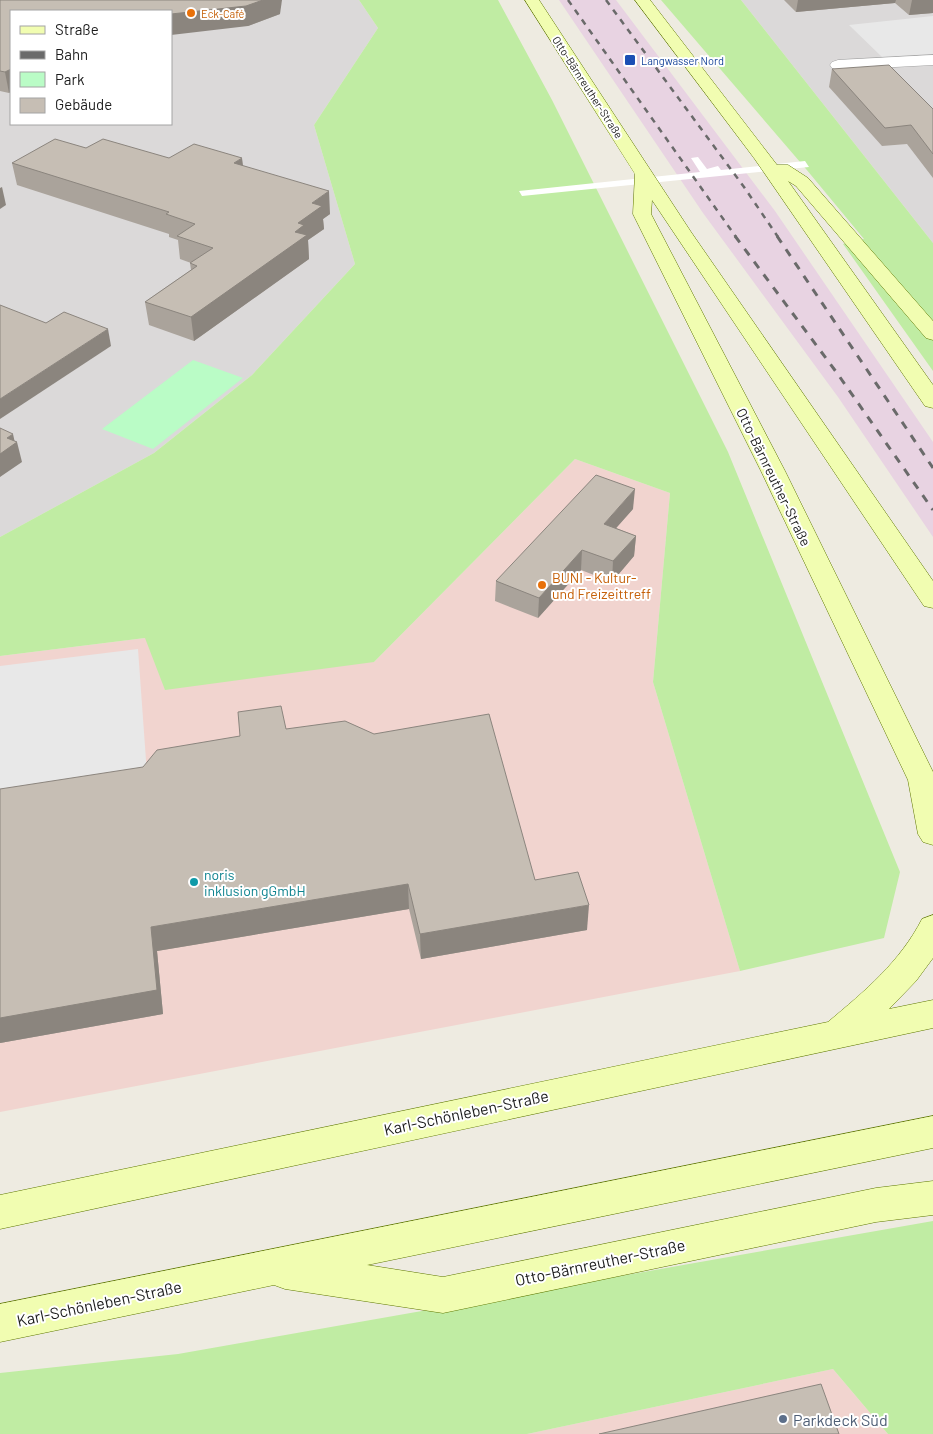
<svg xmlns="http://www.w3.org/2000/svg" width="933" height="1434" font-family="Barlow,sans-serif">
  <rect width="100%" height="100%" fill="#eeebe1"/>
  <!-- residential -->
  <g fill="#dbd9d9" fill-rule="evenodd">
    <path d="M0,0H359L378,28L314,125L355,264L252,375L154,453L0,537ZM11,11H171V124H11Z"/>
    <polygon points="741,0 933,0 933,243"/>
  </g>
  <!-- commercial -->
  <g fill="#f1d4cf">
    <polygon points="575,459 670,493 653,682 740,971 0,1112 0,656 145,638 374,662"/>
    <polygon points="833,1369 888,1434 527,1434"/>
  </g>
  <!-- industrial -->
  <polygon fill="#e8d3e2" points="559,0 616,0 775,211 933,442 933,537 838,397 703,213"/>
  <!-- grass -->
  <g fill="#c0eca3">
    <polygon points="359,0 498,0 552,100 728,452 900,872 884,938 740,971 653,682 670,493 575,459 374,662 165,690 145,638 0,656 0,537 154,453 252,375 355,264 314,125 378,28"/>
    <polygon points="661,0 741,0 933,243 933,371 843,244 864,239 806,169"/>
    <polygon points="933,1221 933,1434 888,1434 833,1369 527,1434 0,1434 0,1373 178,1354"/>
  </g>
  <!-- park -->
  <polygon fill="#bafcc6" points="193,360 243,378 153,449 102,429"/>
  <!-- parking -->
  <g fill="#e8e8e8">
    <polygon points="933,16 933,55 884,59 849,25"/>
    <polygon points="138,649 148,788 0,807 0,666"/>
  </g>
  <!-- pier -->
  <polygon fill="#fff" points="698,157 707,169 718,166 721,170 805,161 809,167 522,196 519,191 700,172 691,158"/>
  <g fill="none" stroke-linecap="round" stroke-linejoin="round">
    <!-- street casing -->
    <g stroke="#a3a3a3" stroke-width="1">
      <polygon id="street" points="933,55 933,65 838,70 832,68 830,65 832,62 838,60"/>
    </g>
    <!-- secondary casing -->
    <g stroke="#5e7700" stroke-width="1">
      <g id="secondary">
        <polygon points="525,0 539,0 691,232 933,581 933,608 924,606 652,200 651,214 785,471 933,772 933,845 923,842 918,834 908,780 761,471 633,214 635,174"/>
        <polygon points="635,0 650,0 777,165 788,165 808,178 933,321 933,340 926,338 796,186 788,181 933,385 933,408 925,406 754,158"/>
        <path d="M933,915V958L916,981L889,1009L933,1000V1028L0,1229V1195L828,1022C865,991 900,962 922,919Z"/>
        <polygon points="933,1116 933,1148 367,1265 443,1277 876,1188 933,1181 933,1215 876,1222 443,1313 285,1289 274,1285 0,1342 0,1304"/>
      </g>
    </g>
    <!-- street -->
    <use href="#street" fill="#fff" fill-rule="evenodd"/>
    <!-- secondary -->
    <use href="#secondary" fill="#f1fdb1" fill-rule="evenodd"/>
    <!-- rail-far1 -->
    <g stroke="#6a6a6a" stroke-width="2.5" stroke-dasharray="6 6" stroke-linecap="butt">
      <polyline points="568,0 736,237"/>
      <polyline points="606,0 744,187 778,237"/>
    </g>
    <!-- rail -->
    <g stroke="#6a6a6a" stroke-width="3" stroke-dasharray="8 8" stroke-linecap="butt">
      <polyline points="735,236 837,373 933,510"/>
      <polyline points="777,236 933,468"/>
    </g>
  </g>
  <!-- wall -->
  <g fill="#aaa39b">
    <polygon points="0,0 280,14 248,26 11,11 9,93 0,91"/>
    <polygon points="784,0 933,0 933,13 909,15 895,3 796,12"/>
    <polygon points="832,69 933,109 933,178 907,144 882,146 829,87"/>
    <polygon points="86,148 169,158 243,166 330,214 323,219 324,229 308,240 309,259 194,341 149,325 145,302 191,270 190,263 191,263 180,259 178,240 169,237 169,234 17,185 12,163"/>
    <polygon points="633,509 616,528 636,536 634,556 612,582 581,570 538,618 495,601 496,581"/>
    <polygon points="286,729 535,880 587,930 421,959 409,909 157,951 163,1014 0,1043 143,767"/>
  </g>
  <!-- shaded-wall -->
  <g fill="#8b857e">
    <polygon points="263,0 282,0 280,14 248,26 171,35 171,14"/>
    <polygon points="798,0 896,0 895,3 796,12"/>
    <polygon points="912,0 933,0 933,13 909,15"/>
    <polygon points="11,69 11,92 9,93 5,72"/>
    <polygon points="242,158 245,180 234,163"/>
    <polygon points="2,187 6,205 0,209 0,188"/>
    <polygon points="329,191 330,214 323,219 324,229 308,240 309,259 194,341 191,317 298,223 312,203"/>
    <polygon points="108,329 111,346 0,419 0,399"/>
    <polygon points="13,434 15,443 17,442 22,462 0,477 0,454 7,438"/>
    <polygon points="635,489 633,509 602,544 604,524"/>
    <polygon points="636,536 634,556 612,582 613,561"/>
    <polygon points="582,550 581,570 538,618 539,598"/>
    <polygon points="408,884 409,909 157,951 163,1014 0,1043 0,1018 151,927"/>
    <polygon points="589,905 587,930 421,959 420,934"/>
  </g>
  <!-- building -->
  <g fill="#c6beb4" stroke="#8b857e">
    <polygon points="0,0 263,0 246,6 171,14 171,11 11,11 11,69 5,72 0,71"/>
    <polygon points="889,65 933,109 933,154 911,125 885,128 832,69"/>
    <polygon points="55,139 86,148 103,139 169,158 194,144 242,158 234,163 329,191 312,203 322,206 298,223 304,225 295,232 307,235 191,317 145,302 197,266 190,263 213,248 177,236 195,224 166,214 169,212 12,163"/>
    <polygon points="0,305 46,323 64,312 108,329 0,399"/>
    <polygon points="0,428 13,434 7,438 17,442 0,454"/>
    <polygon points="596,475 635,489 604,524 636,536 613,561 582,550 539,598 496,581"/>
    <polygon points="281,706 286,729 345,721 374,734 489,714 535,880 578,872 589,905 420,934 408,884 151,927 157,990 0,1018 0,789 143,767 157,750 240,736 238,712"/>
    <polygon points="821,1384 839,1434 599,1434"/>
  </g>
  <!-- markers -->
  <g fill="#e8710a" stroke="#fff" stroke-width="2">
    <circle cx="191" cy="13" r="5"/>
    <circle cx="542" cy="585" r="5"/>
  </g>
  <rect fill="#1a4fb4" stroke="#fff" stroke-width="2" x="624" y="54" width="12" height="12" rx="2.5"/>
  <circle fill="#0f9aa8" stroke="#fff" stroke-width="2" cx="194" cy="882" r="5"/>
  <circle fill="#5c6f8a" stroke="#fff" stroke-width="2" cx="783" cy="1419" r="5"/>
  <g text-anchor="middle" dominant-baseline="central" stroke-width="4" stroke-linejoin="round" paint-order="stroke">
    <!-- far-food labels -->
    <g font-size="11" fill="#c56008" stroke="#fff" text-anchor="start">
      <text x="201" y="13">Eck-Café</text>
    </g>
    <!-- far-transit labels -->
    <g font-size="11" fill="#164399" stroke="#fff" text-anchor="start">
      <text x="641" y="60">Langwasser Nord</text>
    </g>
    <!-- far-street labels -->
    <g font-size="11" fill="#1c1c1c" stroke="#fff">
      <text transform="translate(588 87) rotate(57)">Otto-Bärnreuther-Straße</text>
    </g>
    <!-- street labels -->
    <g font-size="14" fill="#1c1c1c" stroke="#fff">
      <text transform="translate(774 477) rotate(64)">Otto-Bärnreuther-Straße</text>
    </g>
    <!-- food labels -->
    <g font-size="14" fill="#c56008" stroke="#fff" text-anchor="start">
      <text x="552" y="577">BUNI - Kultur-<tspan x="552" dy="16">und Freizeittreff</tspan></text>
    </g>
    <!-- culture labels -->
    <g font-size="14" fill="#0d838f" stroke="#fff" text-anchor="start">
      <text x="204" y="874">noris<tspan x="204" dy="16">inklusion gGmbH</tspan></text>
    </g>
    <!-- near-street labels -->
    <g font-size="16" fill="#1c1c1c" stroke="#fff">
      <text transform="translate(466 1112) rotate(-12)">Karl-Schönleben-Straße</text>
      <text transform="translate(600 1262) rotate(-12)">Otto-Bärnreuther-Straße</text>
      <text transform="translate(99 1303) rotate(-12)">Karl-Schönleben-Straße</text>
    </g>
    <!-- near-service labels -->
    <g font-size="16" fill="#4e5e75" stroke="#fff" text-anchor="start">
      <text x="793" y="1419">Parkdeck Süd</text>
    </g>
  </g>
  <!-- legend -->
  <rect x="10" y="10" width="162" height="115" fill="#ffffff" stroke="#a4a4a4"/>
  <rect x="20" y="26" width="25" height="8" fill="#f1fdb1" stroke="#a4a4a4"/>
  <text x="55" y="35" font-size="15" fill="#1c1c1c">Straße</text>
  <rect x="20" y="51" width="25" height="8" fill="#6a6a6a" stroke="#a4a4a4"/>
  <text x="55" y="60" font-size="15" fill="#1c1c1c">Bahn</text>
  <rect x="20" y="72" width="25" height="15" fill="#bafcc6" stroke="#a4a4a4"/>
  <text x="55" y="85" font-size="15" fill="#1c1c1c">Park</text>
  <rect x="20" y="98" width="25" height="15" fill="#c6beb4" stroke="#a4a4a4"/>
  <text x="55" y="110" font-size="15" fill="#1c1c1c">Gebäude</text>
</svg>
